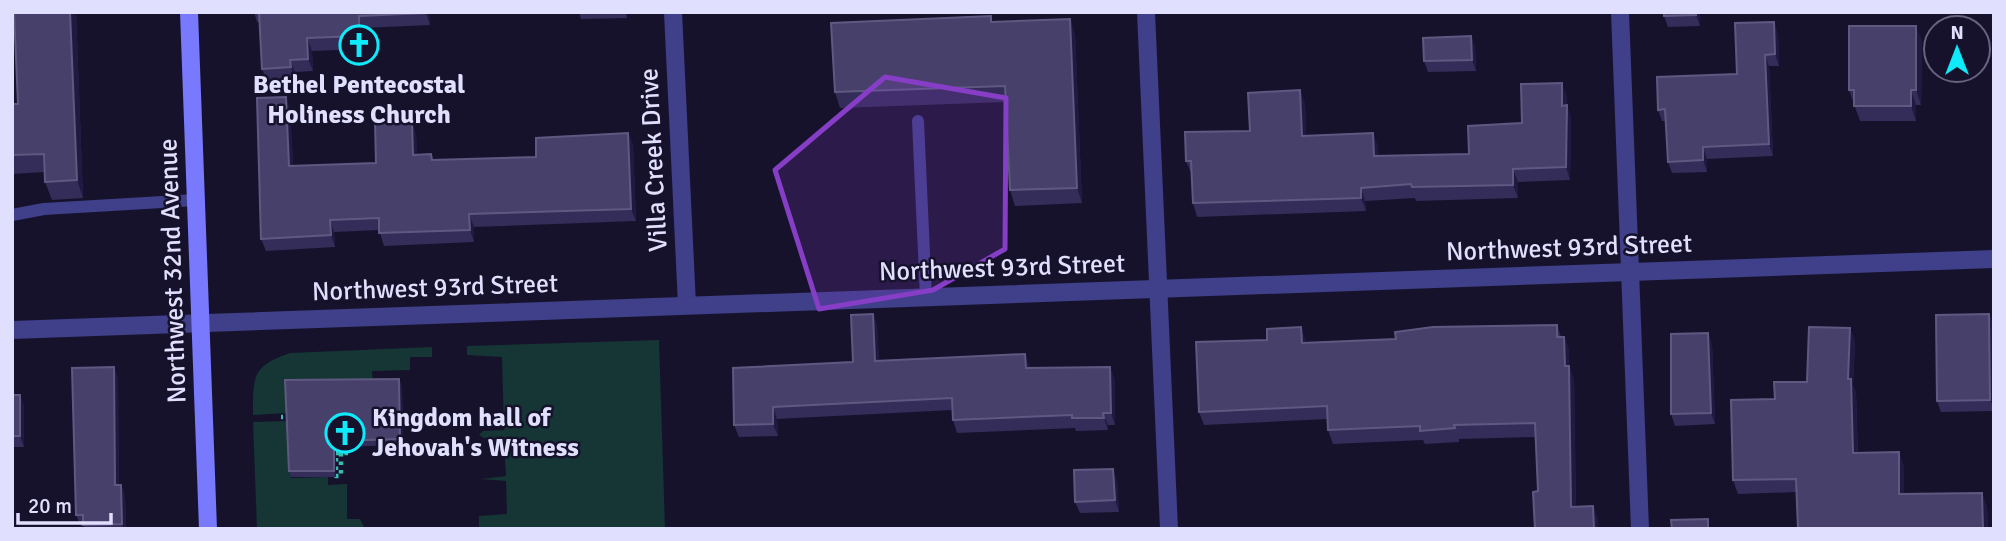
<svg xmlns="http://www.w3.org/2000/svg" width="2006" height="541" font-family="Signika,sans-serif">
  <rect width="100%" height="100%" fill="#16122c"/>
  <!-- green -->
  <g fill="#153634">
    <polygon points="659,340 665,529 479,529 479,516 507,514 506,481 481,479 506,476 504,438 484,438 479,435 483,431 504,430 502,357 467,355 467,346"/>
    <path d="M432,347V357H410V370L372,371L373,385L287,413L253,415C253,376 252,366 290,353Z"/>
    <polygon points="287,421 291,478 328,477 328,485 347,484 347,519 360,519 365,529 257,529 253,422"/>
  </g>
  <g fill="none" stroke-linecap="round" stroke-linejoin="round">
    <!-- path -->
    <g stroke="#34bdb0" stroke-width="4.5" stroke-dasharray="3.5 5" stroke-linecap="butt">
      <polyline points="281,417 283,417"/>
      <path d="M341,453V476H336V453C338,453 339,453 341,453H349"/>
    </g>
    <!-- service -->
    <g stroke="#3f3f8a" stroke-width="12">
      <polyline points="918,121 926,297"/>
      <polyline points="12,215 44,209 196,200"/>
    </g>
    <!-- minor -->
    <g stroke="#3f3f8a" stroke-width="18">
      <polyline points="673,12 687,305"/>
      <polyline points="1146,12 1169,529"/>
      <polyline points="1620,12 1640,529"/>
      <polyline points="12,330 1994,259"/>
    </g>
    <!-- secondary -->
    <polyline stroke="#7879fc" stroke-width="18" points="189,12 208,529"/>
  </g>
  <!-- wall -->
  <g fill="#342c59">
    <polygon points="12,12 76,12 83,198 52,200 45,182 45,172 12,174 12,104 18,104 14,22 12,23"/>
    <polygon points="254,12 430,12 430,25 363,28 364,49 312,51 313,71 295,72 295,79 267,81 262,69 260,22 257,22"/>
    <polygon points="579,12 626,12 627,18 581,19"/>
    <polygon points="1700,12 1700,26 1668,27 1664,16"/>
    <polygon points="993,22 1075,34 1082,203 1015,206 1010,190 1006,102 840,108 835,92"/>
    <polygon points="1778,33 1779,66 1769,66 1773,156 1707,159 1707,172 1672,173 1668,162 1666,121 1662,121 1658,110 1737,74"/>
    <polygon points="1471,36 1475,47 1476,71 1428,72 1424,61"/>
    <polygon points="1922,41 1921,105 1916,105 1916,121 1860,121 1849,90"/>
    <polygon points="1567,96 1567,106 1571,118 1570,180 1518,182 1518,198 1416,201 1415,198 1365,201 1366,211 1197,217 1193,203 1192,175 1186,161 1305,103 1306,136 1378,146 1378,156 1469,154 1522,123"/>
    <polygon points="290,109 293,166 376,163 416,134 417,155 434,160 536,157 628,133 633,145 636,221 474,227 474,242 384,246 379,230 334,232 335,247 266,251 261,239"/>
    <polygon points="873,314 877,326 879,361 1030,366 1030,368 1115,380 1115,425 1108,425 1108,430 1076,431 1075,428 957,433 953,420 952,410 777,419 778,436 739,437 734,425 853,362"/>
    <polygon points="1989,314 1993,325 1994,411 1941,412 1937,401"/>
    <polygon points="1557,325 1561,337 1564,337 1569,350 1569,367 1574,379 1576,507 1598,519 1598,529 1535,529 1538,491 1536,437 1459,439 1459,442 1425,444 1423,440 1333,444 1328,430 1327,419 1204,425 1199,412 1306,341 1306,343 1396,339"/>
    <polygon points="1850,328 1855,342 1853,385 1856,393 1858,453 1904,466 1904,494 1987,506 1988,529 1798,529 1797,492 1738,494 1733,480 1775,399 1807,382"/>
    <polygon points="1712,344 1715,424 1675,426 1671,414"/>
    <polygon points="114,367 118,379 119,485 121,485 125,496 126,529 85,529 84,526 81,526 76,515"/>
    <polygon points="402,385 403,445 336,447 336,477 291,477 289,471"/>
    <polygon points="12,395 20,395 24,406 24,447 12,447"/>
    <polygon points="1117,480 1119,512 1080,513 1075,502"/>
  </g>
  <!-- shaded-wall -->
  <g fill="#201a40">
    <polygon points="70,12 76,12 83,198 77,180"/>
    <polygon points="426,12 430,12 430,25 426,13"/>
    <polygon points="1696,12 1700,12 1700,26 1696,15"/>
    <polygon points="359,16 363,28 364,49 360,36"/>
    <polygon points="1070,19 1075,34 1082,203 1077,188"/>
    <polygon points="1774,22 1778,33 1779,66 1775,54"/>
    <polygon points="1916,26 1922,41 1921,105 1916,90"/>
    <polygon points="1471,36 1475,47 1476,71 1472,60"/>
    <polygon points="307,38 312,51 313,71 308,59"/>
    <polygon points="1765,55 1769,66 1773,156 1769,144"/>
    <polygon points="290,60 295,72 295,79 291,67"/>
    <polygon points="1562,83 1567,96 1567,106 1571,118 1570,180 1566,167"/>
    <polygon points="1300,90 1305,103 1307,149 1302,136"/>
    <polygon points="1911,90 1916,105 1916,121 1911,106"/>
    <polygon points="286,97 290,109 294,178 289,166"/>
    <polygon points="412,121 416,134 418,167 413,155"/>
    <polygon points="628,133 633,145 636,221 631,209"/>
    <polygon points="1373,133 1378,146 1379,169 1374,156"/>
    <polygon points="1703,147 1707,159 1707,172 1703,160"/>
    <polygon points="1513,169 1518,182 1518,198 1513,185"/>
    <polygon points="1361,188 1365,201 1366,211 1361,198"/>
    <polygon points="469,214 474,227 474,242 470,230"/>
    <polygon points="330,220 334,232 335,247 331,235"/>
    <polygon points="873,314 877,326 880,374 875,361"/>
    <polygon points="1989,314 1993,325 1994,409 1990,400"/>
    <polygon points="1301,327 1306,341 1307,356 1302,343"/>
    <polygon points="1850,328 1855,342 1853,385 1856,393 1858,467 1853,453 1848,379"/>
    <polygon points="1708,333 1712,344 1715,424 1711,413"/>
    <polygon points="1564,337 1569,350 1569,367 1574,379 1576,521 1571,507"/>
    <polygon points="1025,354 1030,366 1030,381 1026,368"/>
    <polygon points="114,367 118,379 119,496 115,485"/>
    <polygon points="1110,367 1115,380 1115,425 1111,413"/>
    <polygon points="399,379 402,385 403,445 400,439"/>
    <polygon points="20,395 24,406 24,447 20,436"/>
    <polygon points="773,407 777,419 778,436 773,424"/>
    <polygon points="1103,413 1108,425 1108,430 1104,418"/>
    <polygon points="334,441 336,447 336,477 334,471"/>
    <polygon points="1899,452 1904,466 1904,508 1899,494"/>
    <polygon points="1113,469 1117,480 1119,512 1115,500"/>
    <polygon points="121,485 125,496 126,529 123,529 122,524"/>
    <polygon points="1982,493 1987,506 1988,529 1983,529"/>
    <polygon points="1593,506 1598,519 1598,529 1594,529"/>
  </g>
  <!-- building -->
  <g fill="#47406b" stroke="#5f5982" stroke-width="2">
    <polygon points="14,12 70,12 77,180 45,182 44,154 12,155 12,104 18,104"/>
    <polygon points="259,12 426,12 426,13 359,16 360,36 307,38 308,59 290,60 291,67 262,69"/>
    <polygon points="1664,12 1696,12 1696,15 1664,16"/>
    <polygon points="991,16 991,22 1070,19 1077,188 1010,190 1005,86 835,92 831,23"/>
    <polygon points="1774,22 1775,54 1765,55 1769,144 1703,147 1703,160 1668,162 1665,109 1658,110 1657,77 1737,74 1735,23"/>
    <polygon points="1849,26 1916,26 1916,90 1911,90 1911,106 1854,106 1854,90 1849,90"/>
    <polygon points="1471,36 1472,60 1424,61 1423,38"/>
    <polygon points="1562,83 1562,106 1567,105 1566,167 1513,169 1513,185 1412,187 1411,184 1361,188 1361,198 1193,203 1191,161 1186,161 1185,132 1250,131 1248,93 1300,90 1302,136 1373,133 1374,156 1469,154 1468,126 1522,123 1521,84"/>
    <polygon points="286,97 289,166 376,163 375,122 412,121 413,155 431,154 432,160 536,157 536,138 628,133 631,209 469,214 470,230 379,233 379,218 330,220 331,235 261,239 257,98"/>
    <polygon points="873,314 875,361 1025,354 1026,368 1110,367 1111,413 1103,413 1104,418 1072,418 1072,415 953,420 952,398 773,407 773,424 734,425 733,368 853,362 851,315"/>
    <polygon points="1989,314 1990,400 1937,401 1936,315"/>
    <polygon points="1557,325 1557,337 1564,337 1565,366 1569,366 1571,507 1593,506 1594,529 1535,529 1533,492 1538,491 1535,423 1454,425 1455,428 1420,431 1420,426 1328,430 1327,406 1199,412 1196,342 1267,340 1267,329 1301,327 1302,343 1396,339 1395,332 1433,327"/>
    <polygon points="1809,327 1850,328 1848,379 1851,379 1853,453 1899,452 1899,494 1982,493 1983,529 1798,529 1796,479 1733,480 1731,400 1775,399 1774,382 1807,382"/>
    <polygon points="1708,333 1711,413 1671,414 1671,334"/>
    <polygon points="114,367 115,485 121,485 122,524 83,525 83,515 76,515 72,368"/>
    <polygon points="399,379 400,439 334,441 334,471 289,471 285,380"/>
    <rect x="12" y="395" width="8" height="41"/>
    <polygon points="1113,469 1115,500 1075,502 1074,470"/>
    <polygon points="1708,519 1708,529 1672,529 1671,520"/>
  </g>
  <!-- marked area -->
  <path fill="#853ec5" fill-opacity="0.2" stroke="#853ec5" stroke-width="5" stroke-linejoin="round" d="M885,77L1006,98L1005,249L933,290L819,309L775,170Z"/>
  <!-- icons -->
  <defs>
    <g id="church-ring" transform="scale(2.0125)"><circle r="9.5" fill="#16122c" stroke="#0feafa" stroke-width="1.5"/><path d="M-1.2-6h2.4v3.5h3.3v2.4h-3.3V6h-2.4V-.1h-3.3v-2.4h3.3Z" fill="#0feafa"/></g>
  </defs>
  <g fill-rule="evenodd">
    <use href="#church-ring" x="359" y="45"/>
    <use href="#church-ring" x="345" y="433"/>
  </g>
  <g text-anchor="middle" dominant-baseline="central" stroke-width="5" stroke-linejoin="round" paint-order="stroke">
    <!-- poi labels -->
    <g font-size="26" font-weight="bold" fill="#e1dffe" stroke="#16122c">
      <text x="359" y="85">Bethel Pentecostal<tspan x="359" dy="30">Holiness Church</tspan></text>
      <text x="372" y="418" text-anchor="start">Kingdom hall of<tspan x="372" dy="30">Jehovah's Witness</tspan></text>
    </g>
    <!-- street labels -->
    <g font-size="26" fill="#e1dffe" stroke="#16122c">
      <text transform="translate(654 160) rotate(-93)">Villa Creek Drive</text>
      <text transform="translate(1569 248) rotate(-2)">Northwest 93rd Street</text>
      <text transform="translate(1002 268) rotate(-2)">Northwest 93rd Street</text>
      <text transform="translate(173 271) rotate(-92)">Northwest 32nd Avenue</text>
      <text transform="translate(435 288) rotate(-2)">Northwest 93rd Street</text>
    </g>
  </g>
  <!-- border -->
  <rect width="2006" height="541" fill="none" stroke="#e1dffe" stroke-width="28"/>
  <!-- north arrow -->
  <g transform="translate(1957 49)"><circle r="33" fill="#16122c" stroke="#676480" stroke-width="2"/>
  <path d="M0-5L12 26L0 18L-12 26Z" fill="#0feafa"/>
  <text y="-10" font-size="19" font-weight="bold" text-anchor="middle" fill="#e1dffe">N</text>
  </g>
  <!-- scale -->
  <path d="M18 513v10h93v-10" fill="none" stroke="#e1dffe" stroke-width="3.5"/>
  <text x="28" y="513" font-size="21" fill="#e1dffe" stroke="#16122c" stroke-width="5" paint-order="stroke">20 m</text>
</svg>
